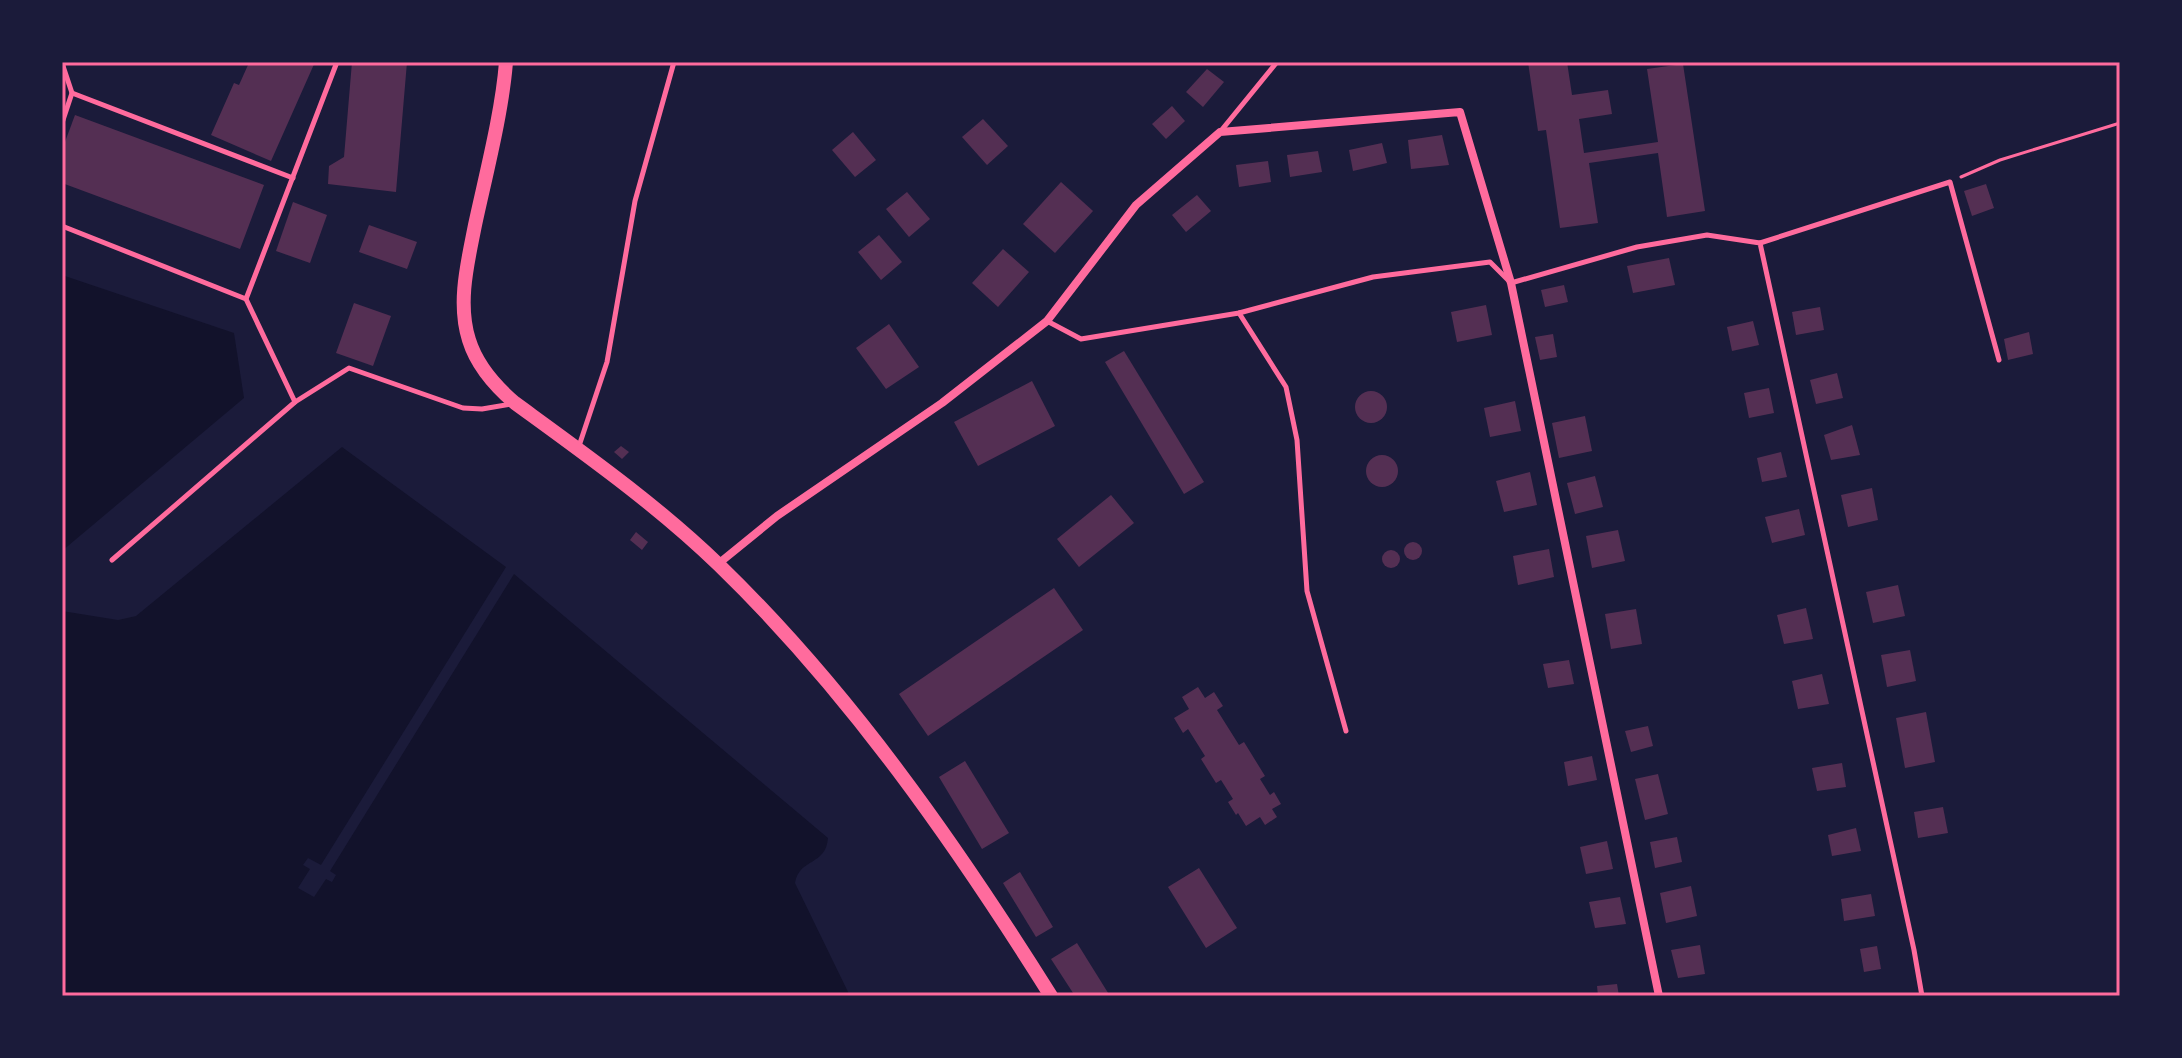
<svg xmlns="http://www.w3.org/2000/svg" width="2182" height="1058" font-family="Overpass,sans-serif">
  <rect width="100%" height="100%" fill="#1b1b3a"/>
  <!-- water -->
  <g fill="#12122b">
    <polygon points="62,275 234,333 244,398 62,551"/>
    <path d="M342,447L506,567L321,865L308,858L303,865L310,869L298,888L314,897L326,879L332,882L336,875L330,871L514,574L828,838C826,866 799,858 795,883L850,996H62V611L118,620L136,616Z"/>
  </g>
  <!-- building -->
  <g fill="#542f53">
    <polygon points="242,62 315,62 271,161 211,135 234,83 239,85 248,65"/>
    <polygon points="352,62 407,62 396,192 328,184 329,166 344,157"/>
    <polygon points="1528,62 1567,62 1572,95 1608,90 1612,114 1579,119 1584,153 1658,142 1647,69 1683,64 1705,211 1667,217 1658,153 1589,163 1598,223 1560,228 1546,130 1538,131"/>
    <polygon points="1207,69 1224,82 1203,107 1186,92"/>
    <polygon points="1172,106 1185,121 1166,139 1152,124"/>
    <polygon points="75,115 264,185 240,249 62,183 62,150"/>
    <polygon points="983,119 1008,146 987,165 962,137"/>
    <polygon points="853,132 876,160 855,177 832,150"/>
    <polygon points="1442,135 1449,165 1411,169 1408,140"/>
    <polygon points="1382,143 1387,163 1353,171 1349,150"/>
    <polygon points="1318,151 1322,172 1290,177 1287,155"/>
    <polygon points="1268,161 1271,182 1239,187 1236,165"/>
    <polygon points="1061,182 1093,211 1055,253 1023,224"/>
    <polygon points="1986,184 1994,208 1972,216 1964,191"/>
    <polygon points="907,192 930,219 909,237 886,209"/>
    <polygon points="1197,195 1211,211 1186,232 1172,215"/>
    <polygon points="293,202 327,215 310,263 276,251"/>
    <polygon points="369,225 417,242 407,269 359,252"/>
    <polygon points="879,235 902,262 881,280 858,252"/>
    <polygon points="1003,249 1029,272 998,307 972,283"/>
    <polygon points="1669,258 1675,285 1633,293 1627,266"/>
    <polygon points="1564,285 1568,302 1545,307 1541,290"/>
    <polygon points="354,303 391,316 373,366 336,353"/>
    <polygon points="1486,305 1492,335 1457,342 1451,312"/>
    <polygon points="1820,307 1824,330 1796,335 1792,312"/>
    <polygon points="1753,321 1759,345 1732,351 1727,327"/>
    <polygon points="889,324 919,367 886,389 856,348"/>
    <polygon points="2029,332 2033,354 2008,360 2004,339"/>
    <polygon points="1553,334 1557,357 1540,360 1535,337"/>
    <polygon points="1124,351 1204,482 1184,494 1105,362"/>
    <polygon points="1837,373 1843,398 1816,404 1810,380"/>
    <polygon points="1032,381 1055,426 978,466 954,422"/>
    <polygon points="1769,388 1774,413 1749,418 1744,393"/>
    <circle cx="1371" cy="407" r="16"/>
    <polygon points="1515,401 1521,431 1490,437 1484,408"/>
    <polygon points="1585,416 1592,451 1559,458 1552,423"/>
    <polygon points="1852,425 1860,455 1831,460 1824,435"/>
    <polygon points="621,446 629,452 622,459 614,452"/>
    <polygon points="1781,452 1787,477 1762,482 1757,458"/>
    <circle cx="1382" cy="471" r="16"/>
    <polygon points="1530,472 1537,505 1504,512 1496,481"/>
    <polygon points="1595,476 1603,507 1575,514 1567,483"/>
    <polygon points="1872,488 1878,520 1848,527 1841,495"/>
    <polygon points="1111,495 1134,523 1079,567 1057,539"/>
    <polygon points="1799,509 1805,535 1772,543 1765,517"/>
    <polygon points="1618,530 1625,561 1592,568 1586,536"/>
    <polygon points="636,532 648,542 642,550 630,540"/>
    <circle cx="1413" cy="551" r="9"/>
    <polygon points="1549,549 1554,577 1518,585 1513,556"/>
    <circle cx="1391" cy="559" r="9"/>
    <polygon points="1898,585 1905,616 1873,623 1866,592"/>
    <polygon points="1054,588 1083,630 928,736 899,694"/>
    <polygon points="1806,608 1813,639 1784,644 1777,615"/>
    <polygon points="1636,609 1642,644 1611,649 1605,614"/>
    <polygon points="1910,650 1916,681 1887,687 1881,655"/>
    <polygon points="1569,660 1574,684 1548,688 1543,664"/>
    <polygon points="1822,674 1829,704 1798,709 1792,681"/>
    <polygon points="1198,687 1205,698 1214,692 1223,706 1217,710 1239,745 1244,742 1265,776 1260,779 1270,795 1274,792 1281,804 1272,809 1277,817 1265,825 1260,817 1246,826 1238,813 1236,815 1228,802 1233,799 1221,780 1216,783 1201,759 1205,756 1188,729 1183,733 1174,718 1189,709 1182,697"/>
    <polygon points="1926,712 1935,762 1905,768 1896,718"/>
    <polygon points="1648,726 1653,746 1631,752 1625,731"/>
    <polygon points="1592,756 1597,780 1568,786 1564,762"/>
    <polygon points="965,761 1009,833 982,849 939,777"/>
    <polygon points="1842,763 1846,787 1817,791 1812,768"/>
    <polygon points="1658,774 1668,814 1645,820 1635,779"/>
    <polygon points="1943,807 1948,833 1918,838 1914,812"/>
    <polygon points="1856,828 1861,851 1832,856 1828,835"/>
    <polygon points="1677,837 1682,862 1655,868 1650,842"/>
    <polygon points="1607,841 1613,869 1586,874 1580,847"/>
    <polygon points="1199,868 1237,928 1206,948 1168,887"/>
    <polygon points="1020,872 1053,927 1036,937 1003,883"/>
    <polygon points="1691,886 1697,916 1666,923 1660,893"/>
    <polygon points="1871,894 1875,916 1844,921 1841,899"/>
    <polygon points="1620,897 1626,924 1595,928 1589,902"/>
    <polygon points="1077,943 1110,996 1075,996 1051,959"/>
    <polygon points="1700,945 1705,974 1678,978 1671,950"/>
    <polygon points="1877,946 1881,969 1864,972 1860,949"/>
    <polygon points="1617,984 1619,996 1598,996 1597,986"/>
  </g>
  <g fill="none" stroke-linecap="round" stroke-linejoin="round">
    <!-- path -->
    <polyline stroke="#ff6b9d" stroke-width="3" points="1961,177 2000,160 2120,123"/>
    <!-- service -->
    <g stroke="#ff6b9d" stroke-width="5">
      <polyline points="62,63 72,93 62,123"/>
      <polyline points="72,93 293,178"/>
      <polyline points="1220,132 1277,62"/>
      <polyline points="62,226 246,299 337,62"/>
      <polyline points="1760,243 1950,182 1999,360"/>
      <polyline points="1239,313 1286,387 1297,440 1307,591 1346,731"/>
      <polyline points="1047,321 1081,339 1239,313 1373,277 1490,262 1511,283 1637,247 1707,235 1760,243 1914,950 1922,996"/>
      <polyline points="295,402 349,368 463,408 482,409 512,404"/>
      <polyline points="578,449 607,362 635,201 674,62"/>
      <polyline points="112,560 295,402 246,299"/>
    </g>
    <!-- minor -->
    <polyline stroke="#ff6b9d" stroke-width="8" points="718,564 777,516 942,403 1047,321 1136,205 1220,132 1460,112 1511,283 1659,996"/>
    <!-- secondary -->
    <path stroke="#ff6b9d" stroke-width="14" d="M506,62C502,113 486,174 475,225C468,261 457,303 469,340C477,366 495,386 515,403C585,454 657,505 719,565C849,691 955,843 1051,996"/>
  </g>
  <!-- border -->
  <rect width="2182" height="1058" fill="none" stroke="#1b1b3a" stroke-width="128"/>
  <rect x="64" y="64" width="2054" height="930" fill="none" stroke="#ff6b9d" stroke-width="3"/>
</svg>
